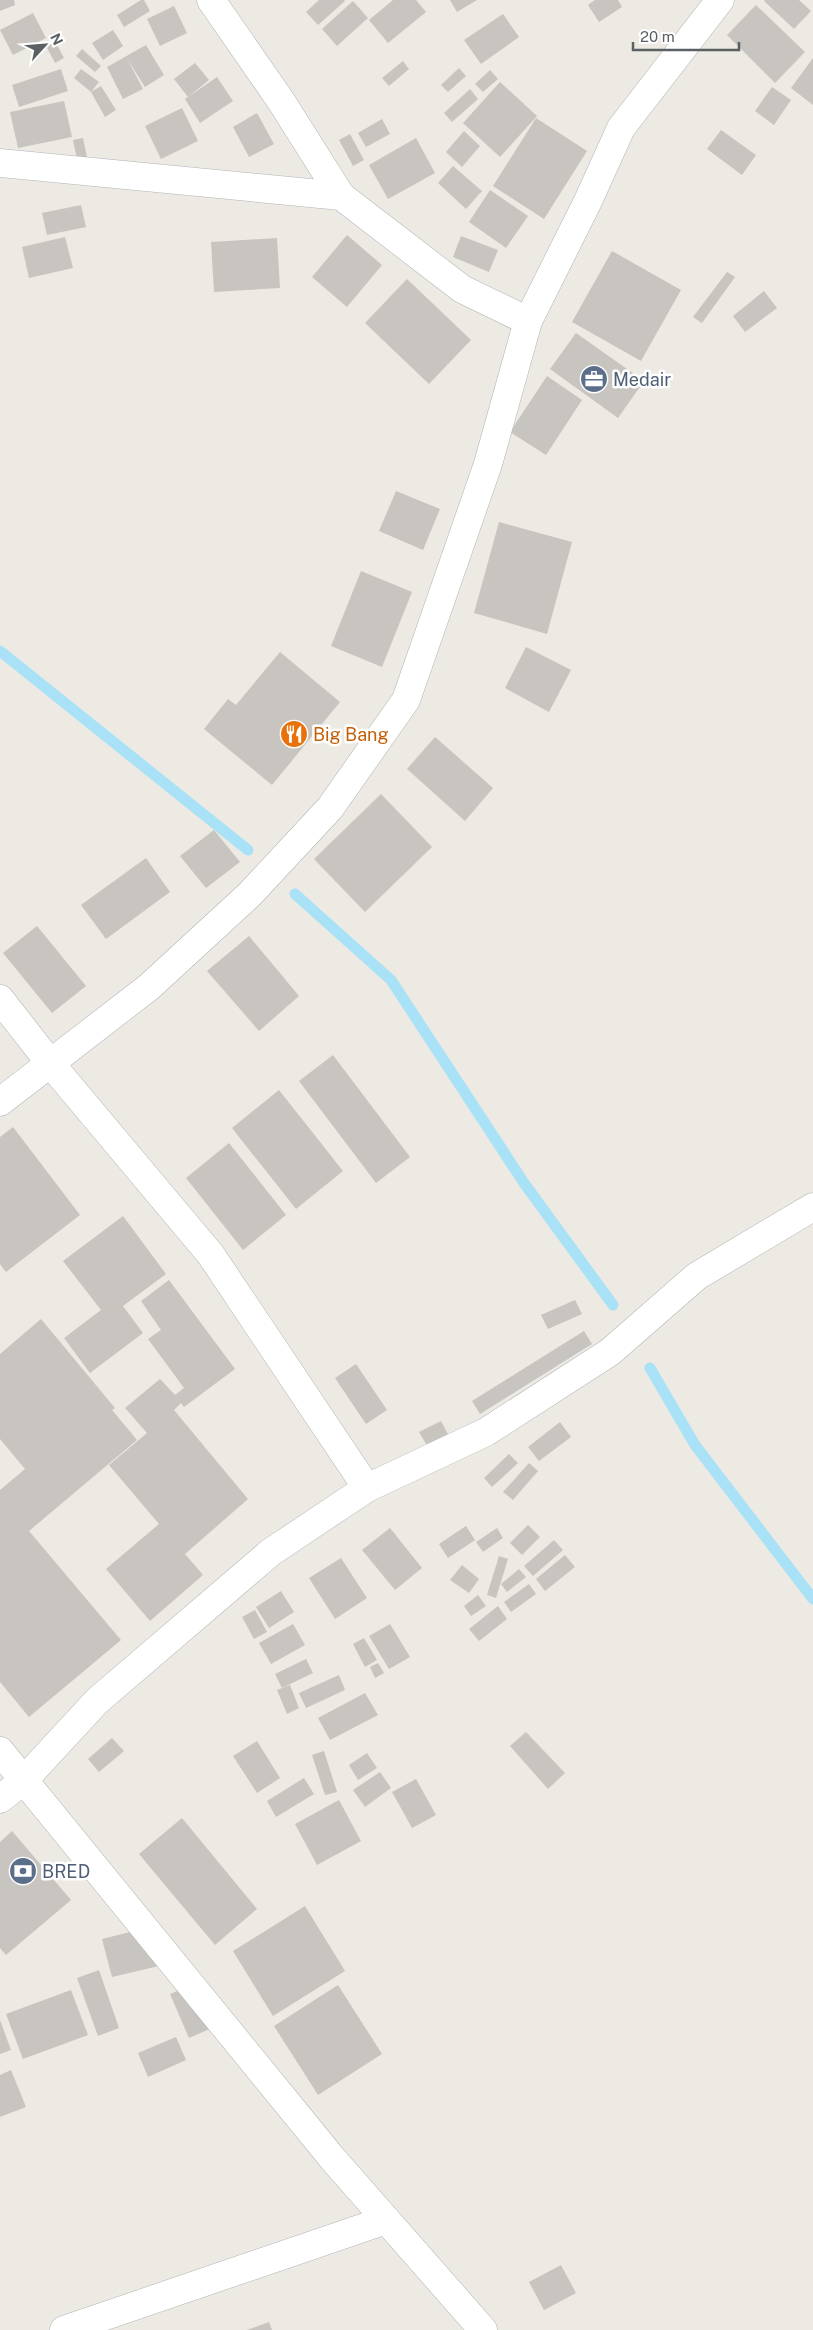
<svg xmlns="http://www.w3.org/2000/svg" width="813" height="2330" font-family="'Public Sans',sans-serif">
  <rect width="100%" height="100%" fill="#ede9e3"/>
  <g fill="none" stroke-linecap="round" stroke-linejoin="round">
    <!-- stream -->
    <g stroke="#a9e2f7" stroke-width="11">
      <polyline points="0,651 248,850"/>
      <polyline points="295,894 391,980 524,1183 613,1305"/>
      <polyline points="650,1368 695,1445 813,1599"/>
    </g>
  </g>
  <!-- building -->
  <g fill="#c8c4c0">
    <polygon points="0,0 14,0 15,5 0,11"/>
    <polygon points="141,0 144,0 150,11 124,27 117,15"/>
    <polygon points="319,0 344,0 345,1 318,25 306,12"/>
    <polygon points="393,0 416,0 426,12 388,43 369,20"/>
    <polygon points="450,0 477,0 457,12"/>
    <polygon points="595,0 618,0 622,7 599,22 588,5"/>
    <polygon points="765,0 799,0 811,11 794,29 764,1"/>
    <polygon points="353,1 368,18 337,46 322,29"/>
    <polygon points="756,5 805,52 775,83 727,35"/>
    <polygon points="174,6 187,33 160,46 147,19"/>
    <polygon points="33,13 46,38 13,55 0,30"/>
    <polygon points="503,14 519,37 481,64 464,40"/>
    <polygon points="113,30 123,46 103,60 92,43"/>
    <polygon points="55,41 64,58 55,63 46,46"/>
    <polygon points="146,45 164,75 145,87 128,60 143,89 123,99 107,67"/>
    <polygon points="82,49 101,66 95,72 76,56"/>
    <polygon points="813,58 813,105 791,88"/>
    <polygon points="403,61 409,69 389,86 382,78"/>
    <polygon points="195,63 209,80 188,97 174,79"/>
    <polygon points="459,68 466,76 448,92 441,85"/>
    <polygon points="61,69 68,91 19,107 12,85"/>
    <polygon points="81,69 99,82 91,92 74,78"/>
    <polygon points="490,70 498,79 483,92 475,84"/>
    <polygon points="217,77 233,101 200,123 185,99"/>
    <polygon points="500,82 537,116 500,157 463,123"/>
    <polygon points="101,86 116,110 105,117 91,92"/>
    <polygon points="772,87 791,100 774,125 755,111"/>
    <polygon points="470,89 478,99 452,122 444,113"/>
    <polygon points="64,101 72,137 18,148 10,112"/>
    <polygon points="182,108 198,141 161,159 145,126"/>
    <polygon points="257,113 274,144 249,157 233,127"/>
    <polygon points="536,118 587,151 544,219 493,186"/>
    <polygon points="382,119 390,134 366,147 358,133"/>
    <polygon points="721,130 756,155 742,175 707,149"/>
    <polygon points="464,131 480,146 462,167 446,152"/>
    <polygon points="350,134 364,160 353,166 339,140"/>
    <polygon points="83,138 87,157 77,159 73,140"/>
    <polygon points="416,138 435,173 388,199 369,165"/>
    <polygon points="453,166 482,191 466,209 438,183"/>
    <polygon points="490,190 528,216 506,248 469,222"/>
    <polygon points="81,205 86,227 47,235 42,213"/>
    <polygon points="347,235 382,265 347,307 312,277"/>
    <polygon points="461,236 498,250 489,272 453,257"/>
    <polygon points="65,237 73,268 29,278 22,247"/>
    <polygon points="277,238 280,288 214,292 211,242"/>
    <polygon points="612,251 681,290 641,361 572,322"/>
    <polygon points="727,272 735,277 702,323 693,317"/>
    <polygon points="407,279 471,340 429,384 365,323"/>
    <polygon points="764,291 777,308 745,332 733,316"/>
    <polygon points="576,333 644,381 618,418 550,369"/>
    <polygon points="547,376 582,400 546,455 510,432"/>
    <polygon points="396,491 440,509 423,550 379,531"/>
    <polygon points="499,522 572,542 547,634 474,613"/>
    <polygon points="361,571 412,592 382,667 331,646"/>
    <polygon points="526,647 571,670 549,712 505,688"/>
    <polygon points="280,652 340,702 272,785 204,729 228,699 236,705"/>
    <polygon points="435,737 493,788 465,821 407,769"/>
    <polygon points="381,794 432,847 365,912 314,859"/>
    <polygon points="214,830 240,862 206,888 180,856"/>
    <polygon points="146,858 170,892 106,939 81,905"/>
    <polygon points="37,926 86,986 52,1013 3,953"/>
    <polygon points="249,936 299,996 259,1031 207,971"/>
    <polygon points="333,1055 410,1157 376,1183 299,1081"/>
    <polygon points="279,1090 343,1171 296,1209 232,1128"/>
    <polygon points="13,1127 80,1215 6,1272 0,1264 0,1137"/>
    <polygon points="229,1143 286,1215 243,1250 186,1178"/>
    <polygon points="123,1216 166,1274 123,1306 143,1333 90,1373 64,1338 101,1310 63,1261"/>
    <polygon points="169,1280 235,1369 184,1407 181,1403 174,1410 248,1499 185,1554 203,1575 150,1621 106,1569 159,1524 109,1465 147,1433 125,1408 160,1379 175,1395 184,1388 148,1339 161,1330 141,1301"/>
    <polygon points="575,1300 582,1314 548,1329 541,1315"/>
    <polygon points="41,1319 115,1408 112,1410 137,1440 29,1531 121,1640 29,1717 0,1682 0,1490 25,1469 0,1439 0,1354"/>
    <polygon points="584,1331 592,1344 480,1414 472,1401"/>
    <polygon points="356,1364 387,1410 366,1424 335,1378"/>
    <polygon points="441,1421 450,1438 429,1449 419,1432"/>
    <polygon points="560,1422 571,1437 539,1461 528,1447"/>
    <polygon points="509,1454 518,1463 492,1487 484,1478"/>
    <polygon points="529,1463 538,1471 513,1500 503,1492"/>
    <polygon points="528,1525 540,1537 522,1555 510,1543"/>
    <polygon points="466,1526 475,1540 448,1558 439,1544"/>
    <polygon points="390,1528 422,1568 395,1590 362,1550"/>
    <polygon points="497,1528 503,1538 483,1552 476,1542"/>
    <polygon points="554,1540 563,1550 533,1576 524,1566"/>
    <polygon points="565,1555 575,1567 545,1591 536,1579"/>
    <polygon points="499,1556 508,1559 496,1598 487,1595"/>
    <polygon points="341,1558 367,1598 335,1619 309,1578"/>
    <polygon points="462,1565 479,1579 469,1593 450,1580"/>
    <polygon points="519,1569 526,1577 507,1592 501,1584"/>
    <polygon points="529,1584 536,1594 511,1612 504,1602"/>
    <polygon points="281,1591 294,1612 269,1628 256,1607"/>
    <polygon points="478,1595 486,1606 471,1616 464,1606"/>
    <polygon points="498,1606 507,1619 479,1641 469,1629"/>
    <polygon points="255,1610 267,1632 254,1639 242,1617"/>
    <polygon points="293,1624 305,1645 271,1664 259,1643"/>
    <polygon points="390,1624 410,1657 389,1669 369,1636"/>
    <polygon points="364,1638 377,1660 365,1667 353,1644"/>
    <polygon points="306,1659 313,1673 282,1688 275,1674"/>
    <polygon points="378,1663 384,1673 375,1678 370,1667"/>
    <polygon points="339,1675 345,1690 306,1708 299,1693"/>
    <polygon points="290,1685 299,1708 287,1714 277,1690"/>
    <polygon points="365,1693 378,1715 330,1740 318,1718"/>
    <polygon points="526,1732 565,1773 548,1789 510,1746"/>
    <polygon points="112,1738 124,1751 99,1772 88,1759"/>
    <polygon points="257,1741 280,1778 257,1793 233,1756"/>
    <polygon points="324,1751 337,1792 325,1795 312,1755"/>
    <polygon points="367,1753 377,1768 358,1780 349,1765"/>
    <polygon points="380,1772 391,1788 365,1807 353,1790"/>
    <polygon points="304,1778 314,1794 276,1817 267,1801"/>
    <polygon points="416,1779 436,1815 412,1828 392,1792"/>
    <polygon points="339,1800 361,1841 317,1865 295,1824"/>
    <polygon points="182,1818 257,1909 215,1945 139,1854"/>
    <polygon points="12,1831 71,1900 6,1955 0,1948 0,1842"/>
    <polygon points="305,1906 345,1971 273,2016 233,1951"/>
    <polygon points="150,1927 159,1966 112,1977 102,1939"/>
    <polygon points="99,1970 119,2028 98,2036 77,1978"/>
    <polygon points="200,1982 219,2025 189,2038 170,1994"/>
    <polygon points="338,1985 382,2054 318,2095 274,2026"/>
    <polygon points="71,1990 88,2035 23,2059 6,2014"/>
    <polygon points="0,2020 11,2050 0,2054"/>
    <polygon points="176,2037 186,2060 148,2077 138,2053"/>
    <polygon points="11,2070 26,2107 0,2117 0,2075"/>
    <polygon points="561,2265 576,2293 544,2310 529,2282"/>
    <polygon points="269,2322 272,2330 247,2330"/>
  </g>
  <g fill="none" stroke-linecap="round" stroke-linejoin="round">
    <!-- street casing -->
    <g stroke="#b1b4b7" stroke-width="29">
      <g id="street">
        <polyline points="211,0 281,101 341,196 462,289 528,321"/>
        <polyline points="0,163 341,196"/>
        <polyline points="0,999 50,1063 211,1255 367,1488"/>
        <polyline points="0,1751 332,2158 483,2330"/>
        <polyline points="0,1799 24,1780 97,1701 271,1552 367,1488 486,1432 610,1352 697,1276 813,1207"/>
        <polyline points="64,2330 386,2220"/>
      </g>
    </g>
    <!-- secondary casing -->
    <g stroke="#b0b4b7" stroke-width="29">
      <polyline id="secondary" points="0,1102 149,987 250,894 330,808 406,700 488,464 528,321 588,201 621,128 720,0"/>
    </g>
    <!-- street -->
    <use href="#street" stroke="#fff" stroke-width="28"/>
    <!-- secondary -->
    <use href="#secondary" stroke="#fff" stroke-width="28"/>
  </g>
  <!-- icons -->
  <defs>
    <g id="office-disc" transform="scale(1.4375)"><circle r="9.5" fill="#5c6f8a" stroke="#fff"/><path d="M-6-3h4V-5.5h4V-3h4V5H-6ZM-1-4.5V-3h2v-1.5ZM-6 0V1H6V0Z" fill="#fff"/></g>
    <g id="restaurant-disc" transform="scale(1.4375)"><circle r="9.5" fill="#e8710a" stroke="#fff"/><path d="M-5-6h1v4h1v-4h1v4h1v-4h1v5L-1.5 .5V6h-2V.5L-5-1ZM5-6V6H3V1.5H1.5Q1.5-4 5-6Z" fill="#fff"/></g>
    <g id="bank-disc" transform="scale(1.4375)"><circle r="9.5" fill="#5c6f8a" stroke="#fff"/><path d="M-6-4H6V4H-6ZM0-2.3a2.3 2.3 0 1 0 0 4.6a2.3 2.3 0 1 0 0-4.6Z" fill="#fff"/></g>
  </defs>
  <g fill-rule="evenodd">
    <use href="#office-disc" x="594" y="379"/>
    <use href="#restaurant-disc" x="294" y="734"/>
    <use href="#bank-disc" x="23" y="1871"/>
  </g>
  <g text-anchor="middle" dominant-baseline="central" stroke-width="5" stroke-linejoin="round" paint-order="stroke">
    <!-- service labels -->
    <g font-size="18" fill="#4e5e75" stroke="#fff" text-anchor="start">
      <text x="613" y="379">Medair</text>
      <text x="42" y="1871">BRED</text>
    </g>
    <!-- food labels -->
    <g font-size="18" fill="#c56008" stroke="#fff" text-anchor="start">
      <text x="313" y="734">Big Bang</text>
    </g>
  </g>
  <!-- north arrow -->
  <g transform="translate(45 45) rotate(64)" stroke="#ffffff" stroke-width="4" paint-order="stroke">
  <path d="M0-4L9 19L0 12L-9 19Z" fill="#5b6063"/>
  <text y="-8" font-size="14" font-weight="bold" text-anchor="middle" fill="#5b6063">N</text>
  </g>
  <!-- scale -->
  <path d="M633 42v8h106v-8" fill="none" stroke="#5b6063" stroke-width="2.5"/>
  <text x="640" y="42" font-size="15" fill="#5b6063" stroke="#ffffff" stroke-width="4" paint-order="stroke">20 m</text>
</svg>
